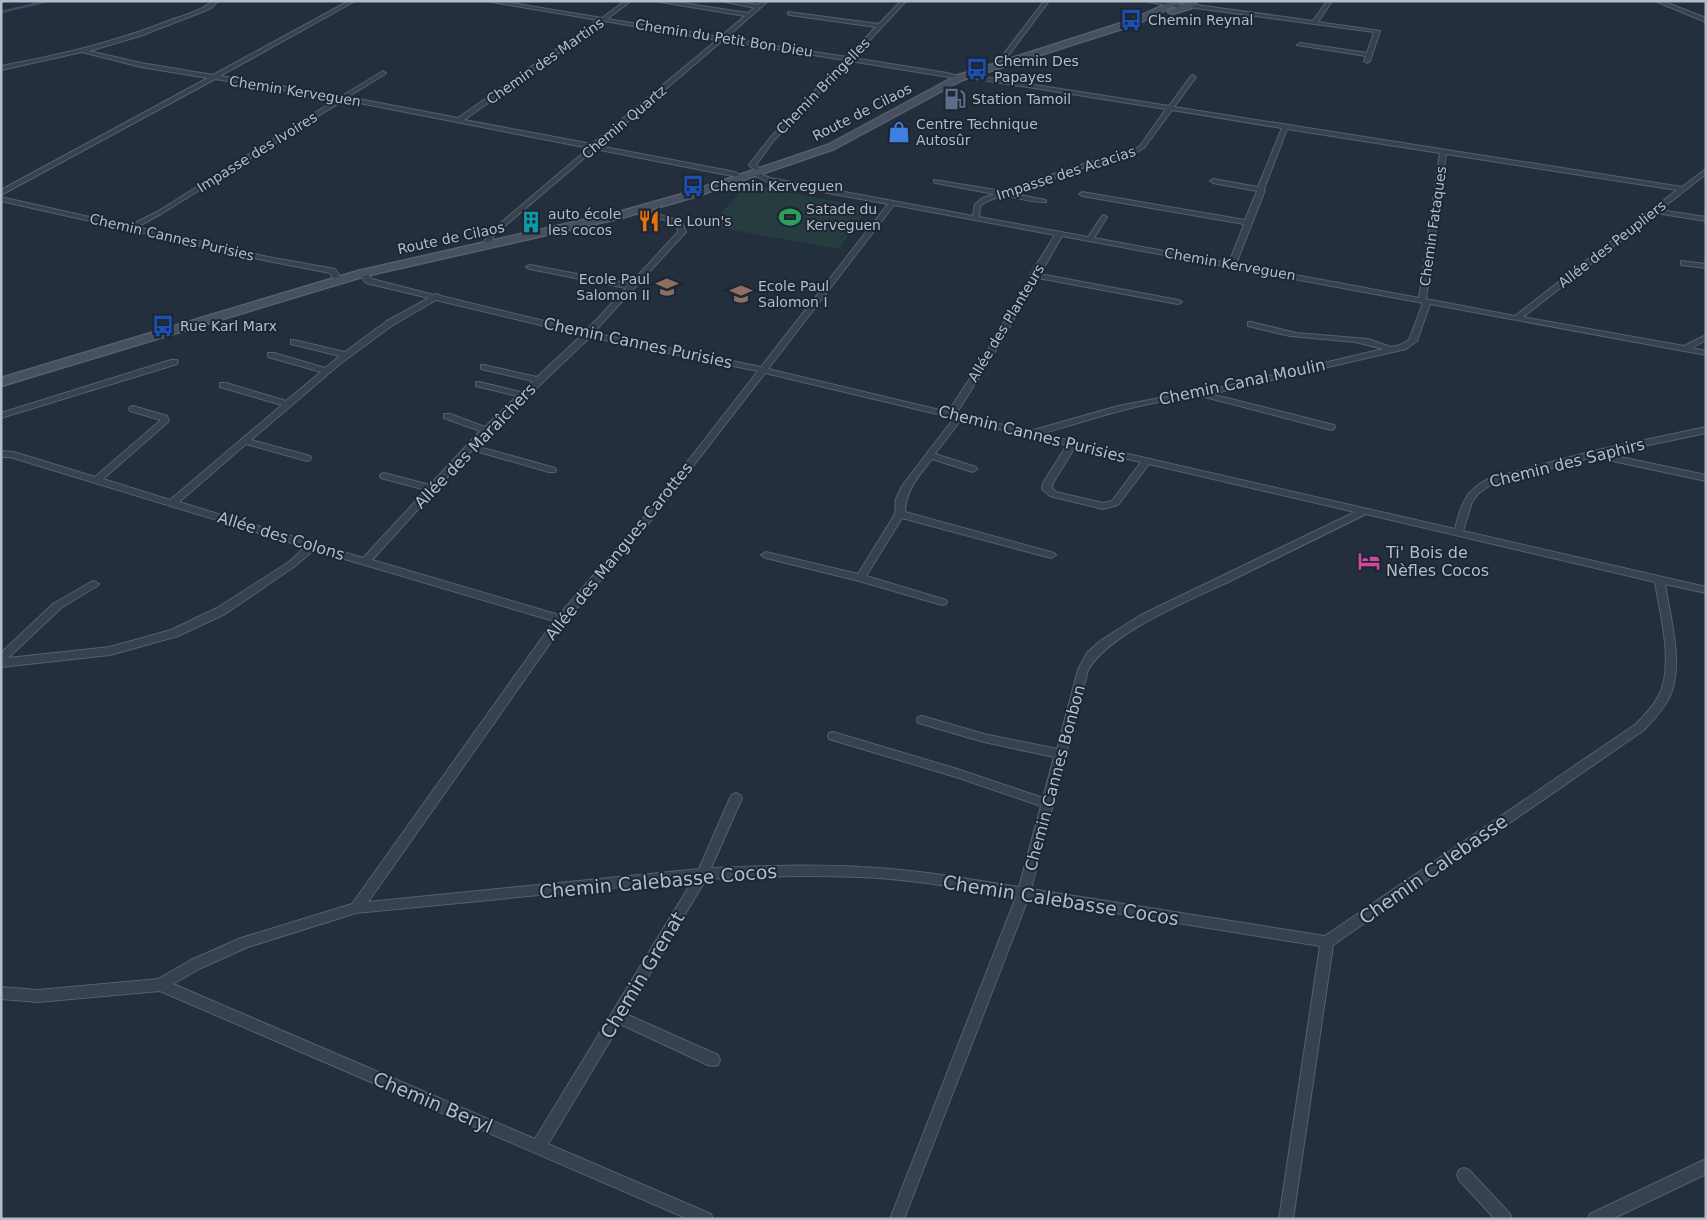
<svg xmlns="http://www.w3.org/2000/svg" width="1707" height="1220" font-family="'DejaVu Sans',sans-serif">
  <rect width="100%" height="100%" fill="#242f3e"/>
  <!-- green -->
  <polygon fill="#263c3f" points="747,184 869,208 838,249 710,226"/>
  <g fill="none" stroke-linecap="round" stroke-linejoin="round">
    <!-- stream -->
    <polyline stroke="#394c67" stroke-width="2.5" points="1,12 48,1"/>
    <!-- minor casing -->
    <g stroke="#565f6c" stroke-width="2">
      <g id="minor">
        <path d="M213,1H218L211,8L202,12L140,36L89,51L141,63L213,75L349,1H355L220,76L342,96L383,71L386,73L385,74L348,97L458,118L598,20L486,1H499L602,18L625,1H631L607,19L720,37L745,16L655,1H669L748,13L755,8L722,1H735L758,5L763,1H768L726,38L847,57L876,27L790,15L788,14V12L879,24L901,1H906L853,58L947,73L961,77V79L850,61L774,140L756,165L764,172L761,174L770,178L973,216L975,204L983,198L994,194L936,183L934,182V180L1002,191L1090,162L1130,152L1140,146L1166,109L963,77L962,76L965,74L1169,106L1191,76L1193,75L1196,77L1174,107L1682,187L1706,169V174L1660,210L1706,217V221L1656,213L1523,317L1684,346L1706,335V340L1692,348L1706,351V355L1430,304L1417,341L1406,349L1211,394L1334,425L1335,427L1334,429L1331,430L1201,396C1147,400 1093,419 1041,434L1455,529C1461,505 1465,491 1488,479L1593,451L1706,427V433L1606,454L1706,475V481L1594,457L1494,483L1486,488L1479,493L1472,502L1463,531L1706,587V593L1665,584C1670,617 1684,664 1670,696C1664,709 1654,719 1644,730L1333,945L1293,1219H1279L1320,946L1028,899L904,1219H890L1016,897C965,889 912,879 860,877C809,875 758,876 706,879L626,1014L718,1055L720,1060L718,1065L713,1066L708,1065L620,1024L548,1144L711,1214L713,1219H688L160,991L38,1002L1,999V987L38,990L158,979L191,960L241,938L352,904L554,621L314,550L295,566L225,614L178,636L110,655L1,667V653L53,604L91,582L94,581L99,584L97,586L61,608L8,658L110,647L171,630L217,608L289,562L305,547L10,457H1V451L14,452L95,477L161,420L130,411L129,409L130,407L133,406L167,416L169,421L103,479L170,500L282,405L220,387V383H226L286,401L321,372L268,357V353H274L325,368L340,356L291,344V340H294L345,352L387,321L429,298L366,283L358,273L359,271H365L372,279L434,295L437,294L441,296L586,331L626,288L530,269L526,267L530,265L630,284L678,232L677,224L637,211V209L639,208L682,222L686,232L593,333L761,367L888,204L768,182L754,175V173L757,172L749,165L770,138L844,60L723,40L599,146L735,172L744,177V179H740L733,176L595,149L494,235L490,246L486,248L482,246L489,233L589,148L344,100L161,214L137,227L268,257L335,269L343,280L339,282H336L330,273L268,261L1,201V197L129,226L157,212L337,99L215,79L1,195V190L208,78L141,67L82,52L1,70V66C59,55 116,42 171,20C185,15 201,11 213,1ZM604,21L717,40L592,144L464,120ZM1172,110L1282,128L1258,187L1213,179L1210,181L1213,183L1257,191L1245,220L1082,192L1079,194L1082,196L1244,224L1229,263L1094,238L1107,217L1104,215L1102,216L1088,237L979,217L980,206C1007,186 1020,204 1046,202V200L1010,193L1094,164L1134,154L1144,148ZM1287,129L1440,153L1419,298L1236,264L1265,190L1264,189ZM1446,154L1677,190L1515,316L1426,299ZM894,205L1055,235L1030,275L1031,276L982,360L948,412L768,369ZM1062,236L1423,303L1409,340L1400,345L1391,347L1368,339L1296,333L1251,322H1248V326L1290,336L1356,342L1383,349L1201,392L1186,393L1118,406L1030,431L956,414L990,360L1038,278L1178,304L1182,302L1178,300L1040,274ZM436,300L582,335L537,377L484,365H481V369L533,381L521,392L479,382H476V386L517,396L485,427L450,414H444V418L480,431L430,485L384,473L381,474L380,476L381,478L426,490L363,558L179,502L246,444L307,461L310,460L311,458L310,456L251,440L341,363L393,325ZM590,337L758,371L646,515L559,615L372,560L472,450L549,472H555L556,470L555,468L476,446ZM765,373L954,418L902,486L896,499L895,514L858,574L766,552L761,555L766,558L859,581L942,605L946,604L947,602L946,600L866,576L902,518L1051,558L1056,555L1054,553L905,512C906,489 918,477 932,459L973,472L977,469L976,467L935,454L961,420L1067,445L1043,483L1042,489L1050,496L1103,509L1118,505L1149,464L1355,512L1141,615L1100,641L1087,653L1078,670L1057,749L984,734L922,716L918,717L917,720L918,723L922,724L984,742L1054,757L1043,798L957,769L833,732L829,733L828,736L829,739L956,777L1041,806L1019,887C967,879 914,869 860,867C811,864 761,866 711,868L742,798L740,795L736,793L732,795L730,798L699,869L368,902L565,622L652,519ZM1075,447L1141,462L1112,501L1103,503L1056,492L1052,488L1053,483ZM1366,514L1655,582C1660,614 1675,667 1658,697C1653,707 1644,716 1636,724L1325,936L1031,889L1088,670C1110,632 1191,600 1232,580C1276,558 1321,536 1366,514ZM693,880L535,1139L173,984L201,968L248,947L356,913Z"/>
        <polygon points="1044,1 1049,1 1008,56 1007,59 1010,61 1009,62 1002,61 1003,55"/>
        <polygon points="1145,1 1159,1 1187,6 1189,4 1313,21 1327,1 1332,1 1318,22 1380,31 1370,61 1367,63 1364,61 1366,56 1297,45 1300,43 1367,53 1374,32 1188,7 1185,9"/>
        <polygon points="1655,1 1662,1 1706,18 1706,22"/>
        <polygon points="1681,261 1706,264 1706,268 1681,265"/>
        <polygon points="171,360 177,360 178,362 177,364 1,418 1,413"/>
        <polygon points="1706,1159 1706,1174 1612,1219 1588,1219 1590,1214"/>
        <polygon points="1464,1168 1469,1170 1510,1214 1512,1219 1495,1219 1459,1180 1457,1175 1459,1170"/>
      </g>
    </g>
    <!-- secondary casing -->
    <g stroke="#565f6c" stroke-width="3">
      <g id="secondary">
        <polygon points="1173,1 1184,1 1137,24 962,80 834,149 694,197 621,218 365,276 1,386 1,378 358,271 619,212 686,193 828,145 956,76 1131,20"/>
        <polygon points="1189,1 1197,1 1192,8 1172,14 1168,12"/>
      </g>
    </g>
    <!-- minor -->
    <use href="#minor" fill="#38414e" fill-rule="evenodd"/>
    <!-- secondary -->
    <use href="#secondary" fill="#465061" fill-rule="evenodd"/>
  </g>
  <!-- icons -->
  <defs>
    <g id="bus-bare" transform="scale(1.725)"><path d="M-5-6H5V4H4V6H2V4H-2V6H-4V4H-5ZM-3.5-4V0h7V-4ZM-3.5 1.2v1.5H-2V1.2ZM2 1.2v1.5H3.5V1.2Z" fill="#1a4fb4" stroke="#1d2633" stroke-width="2.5" paint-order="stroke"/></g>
    <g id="fuel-bare" transform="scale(1.725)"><path d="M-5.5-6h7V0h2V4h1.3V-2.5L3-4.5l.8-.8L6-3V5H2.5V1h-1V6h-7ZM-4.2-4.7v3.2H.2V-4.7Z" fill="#5c6f8a" stroke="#1d2633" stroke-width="2.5" paint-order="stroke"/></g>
    <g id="shop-bare" transform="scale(1.725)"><path d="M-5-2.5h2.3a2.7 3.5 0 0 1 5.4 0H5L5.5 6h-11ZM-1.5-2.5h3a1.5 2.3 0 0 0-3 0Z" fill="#3f7fe0" stroke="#1d2633" stroke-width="2.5" paint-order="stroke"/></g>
    <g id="stadium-bare" transform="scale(1.725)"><path d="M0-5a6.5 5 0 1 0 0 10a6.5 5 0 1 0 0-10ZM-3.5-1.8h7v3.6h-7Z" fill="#2e9e5b" stroke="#1d2633" stroke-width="2.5" paint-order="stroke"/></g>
    <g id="restaurant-bare" transform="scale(1.725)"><path d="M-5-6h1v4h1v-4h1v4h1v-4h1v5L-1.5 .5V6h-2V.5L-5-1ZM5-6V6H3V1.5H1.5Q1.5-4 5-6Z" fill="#e8710a" stroke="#1d2633" stroke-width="2.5" paint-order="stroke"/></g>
    <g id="building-bare" transform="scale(1.725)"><path d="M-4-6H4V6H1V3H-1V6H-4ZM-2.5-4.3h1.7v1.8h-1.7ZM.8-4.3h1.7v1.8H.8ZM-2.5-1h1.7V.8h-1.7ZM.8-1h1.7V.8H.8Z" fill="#0f9aa8" stroke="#1d2633" stroke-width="2.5" paint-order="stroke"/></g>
    <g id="school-bare" transform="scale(1.725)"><path d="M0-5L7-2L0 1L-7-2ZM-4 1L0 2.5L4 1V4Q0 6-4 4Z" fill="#8d6e63" stroke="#1d2633" stroke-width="2.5" paint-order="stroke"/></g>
    <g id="hotel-bare" transform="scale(1.725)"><path d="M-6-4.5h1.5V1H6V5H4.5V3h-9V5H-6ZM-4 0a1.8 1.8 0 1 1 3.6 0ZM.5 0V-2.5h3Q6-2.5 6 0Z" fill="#d1479c" stroke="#1d2633" stroke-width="2.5" paint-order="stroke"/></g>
  </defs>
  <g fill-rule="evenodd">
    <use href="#bus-bare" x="1131" y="20"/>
    <use href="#bus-bare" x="977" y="69"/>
    <use href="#fuel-bare" x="955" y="99"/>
    <use href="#shop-bare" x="899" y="132"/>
    <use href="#bus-bare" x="693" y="186"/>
    <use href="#stadium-bare" x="790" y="217"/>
    <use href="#restaurant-bare" x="649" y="221"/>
    <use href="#building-bare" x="531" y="222"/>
    <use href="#school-bare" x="667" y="287"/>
    <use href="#school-bare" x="741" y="294"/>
    <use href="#bus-bare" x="163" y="326"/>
    <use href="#hotel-bare" x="1369" y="561"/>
  </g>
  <g text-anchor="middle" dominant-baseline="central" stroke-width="4" stroke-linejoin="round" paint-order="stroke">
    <!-- far-poi labels -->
    <g font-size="14" fill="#b4bcc9" stroke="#1d2633" text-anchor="start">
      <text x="1148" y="20">Chemin Reynal</text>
      <text x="994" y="61">Chemin Des<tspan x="994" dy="16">Papayes</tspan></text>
      <text x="972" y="99">Station Tamoil</text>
      <text x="916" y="124">Centre Technique<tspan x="916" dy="16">Autosûr</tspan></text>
      <text x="710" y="186">Chemin Kerveguen</text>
      <text x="806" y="209">Satade du<tspan x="806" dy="16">Kerveguen</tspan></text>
      <text x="548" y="214">auto école<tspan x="548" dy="16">les cocos</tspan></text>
      <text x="666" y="221">Le Loun's</text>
      <text x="650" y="279" text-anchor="end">Ecole Paul<tspan x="650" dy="16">Salomon II</tspan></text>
      <text x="758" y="286">Ecole Paul<tspan x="758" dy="16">Salomon I</tspan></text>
      <text x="180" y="326">Rue Karl Marx</text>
    </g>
    <!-- far-street labels -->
    <g font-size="14" fill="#b4bcc9" stroke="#1d2633">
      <text transform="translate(724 38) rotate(9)">Chemin du Petit Bon Dieu</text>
      <text transform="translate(545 61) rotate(-35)">Chemin des Martins</text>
      <text transform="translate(823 86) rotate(-46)">Chemin Bringelles</text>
      <text transform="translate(295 91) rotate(9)">Chemin Kerveguen</text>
      <text transform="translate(862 112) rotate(-27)">Route de Cilaos</text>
      <text transform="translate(624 122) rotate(-40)">Chemin Quartz</text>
      <text transform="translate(257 152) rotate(-32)">Impasse des Ivoires</text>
      <text transform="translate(1066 173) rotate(-18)">Impasse des Acacias</text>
      <text transform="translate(1433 226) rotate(-82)">Chemin Fataques</text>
      <text transform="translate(172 237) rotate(13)">Chemin Cannes Purisies</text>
      <text transform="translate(451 238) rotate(-12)">Route de Cilaos</text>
      <text transform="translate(1612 244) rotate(-38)">Allée des Peupliers</text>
      <text transform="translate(1230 264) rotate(10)">Chemin Kerveguen</text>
      <text transform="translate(1006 323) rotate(-59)">Allée des Planteurs</text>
    </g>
    <!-- street labels -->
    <g font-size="16" fill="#b4bcc9" stroke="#1d2633">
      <text transform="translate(638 343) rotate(12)">Chemin Cannes Purisies</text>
      <text transform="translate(1242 382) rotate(-12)">Chemin Canal Moulin</text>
      <text transform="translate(1032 434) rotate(14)">Chemin Cannes Purisies</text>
      <text transform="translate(475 446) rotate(-46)">Allée des Maraîchers</text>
      <text transform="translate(1567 463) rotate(-14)">Chemin des Saphirs</text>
      <text transform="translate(281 536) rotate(17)">Allée des Colons</text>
      <text transform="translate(619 551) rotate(-51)">Allée des Mangues Carottes</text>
      <text transform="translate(1055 778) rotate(-75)">Chemin Cannes Bonbon</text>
    </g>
    <!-- poi labels -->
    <g font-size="16" fill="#b4bcc9" stroke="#1d2633" text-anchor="start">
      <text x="1386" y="552">Ti' Bois de<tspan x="1386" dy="18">Nèfles Cocos</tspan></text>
    </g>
    <!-- near-street labels -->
    <g font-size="19" fill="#b4bcc9" stroke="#1d2633">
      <text transform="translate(1433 869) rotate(-35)">Chemin Calebasse</text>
      <text transform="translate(658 881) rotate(-5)">Chemin Calebasse Cocos</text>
      <text transform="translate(1061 900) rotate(9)">Chemin Calebasse Cocos</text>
      <text transform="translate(642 975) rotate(-59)">Chemin Grenat</text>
      <text transform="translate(433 1102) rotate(23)">Chemin Beryl</text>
    </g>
  </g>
  <!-- border -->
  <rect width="1707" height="1220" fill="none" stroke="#b4bcc9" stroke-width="5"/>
</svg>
